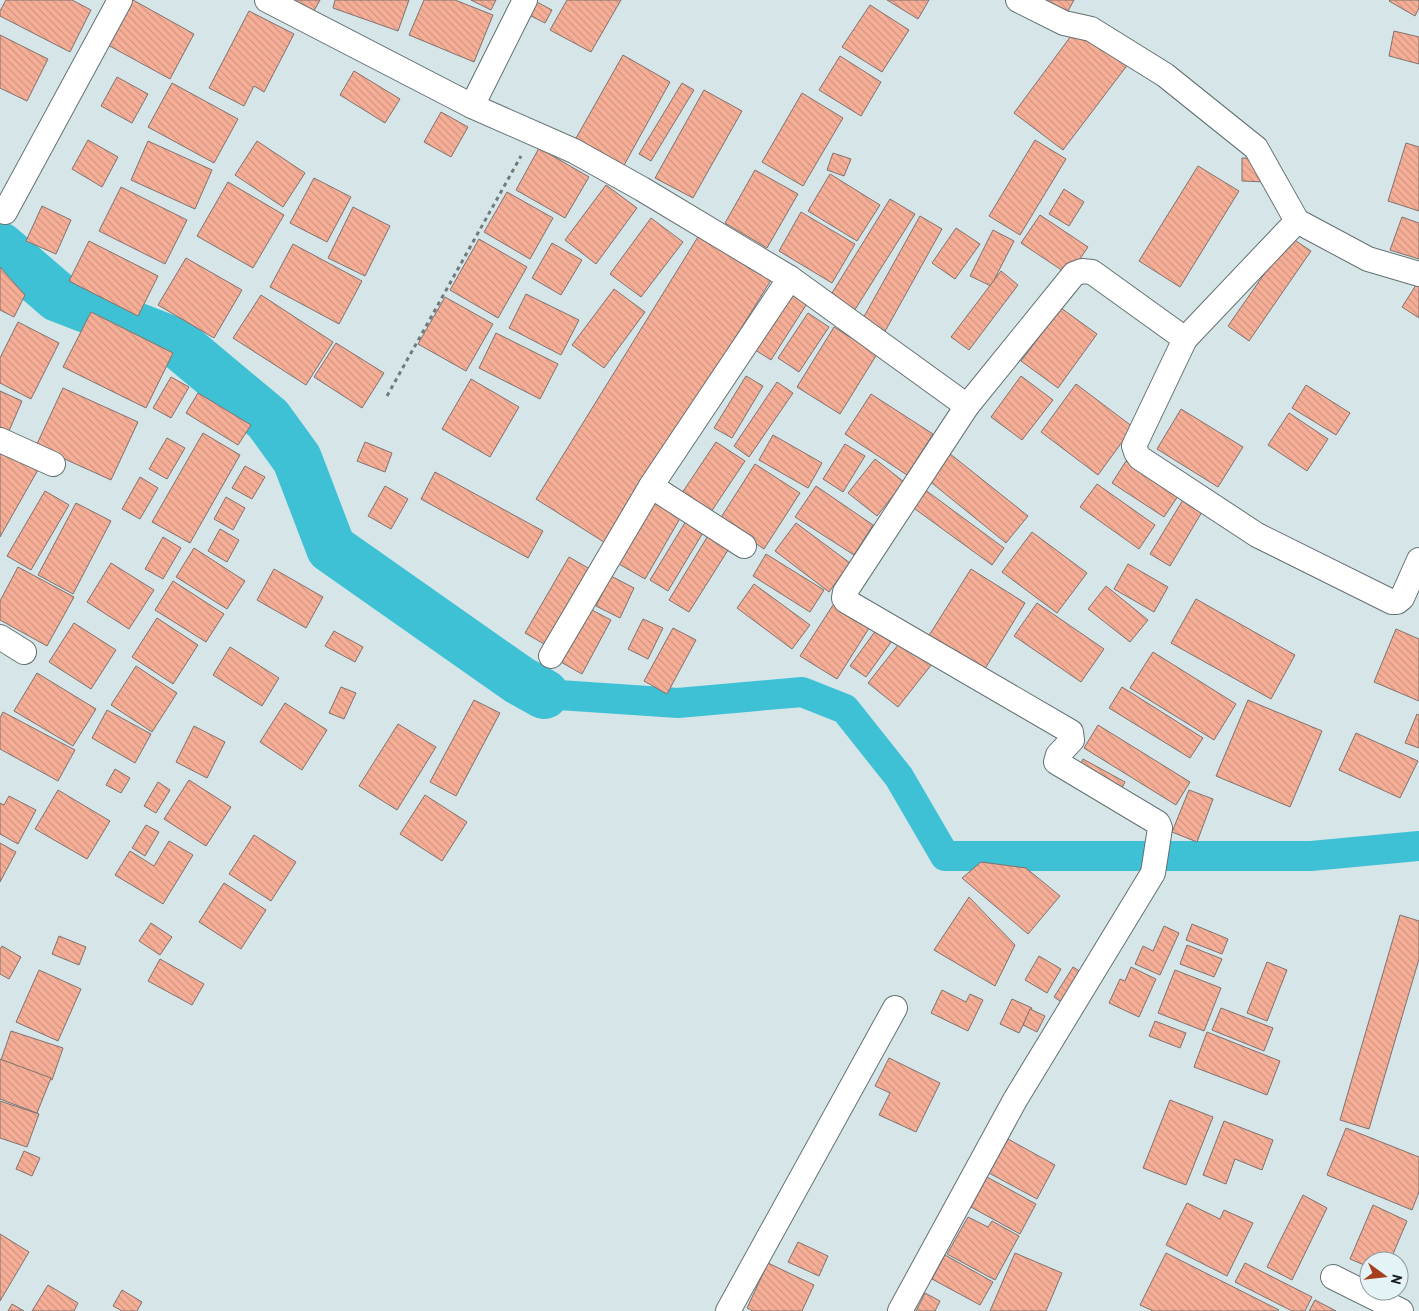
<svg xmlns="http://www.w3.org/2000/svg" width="1419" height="1311" font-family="'PT Sans',sans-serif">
  <defs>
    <pattern id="building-back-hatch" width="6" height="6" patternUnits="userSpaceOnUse" patternTransform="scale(1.25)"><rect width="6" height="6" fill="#f6ae97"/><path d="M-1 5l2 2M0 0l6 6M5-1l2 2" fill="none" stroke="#d29581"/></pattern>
  </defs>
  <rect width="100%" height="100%" fill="#d6e6e8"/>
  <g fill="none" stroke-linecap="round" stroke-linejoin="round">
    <!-- canal -->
    <polyline stroke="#3ec1d5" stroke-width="30" points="544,694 678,703 802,692 845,709 899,777 945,856 1311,856 1419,846"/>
    <!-- river -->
    <polyline stroke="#3ec1d5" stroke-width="50" points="0,247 58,297 177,343 268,419 297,459 331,548 519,680 544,694"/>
  </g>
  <!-- building -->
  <g fill="url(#building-back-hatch)" stroke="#7f726e">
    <polygon points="6,0 72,0 91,10 70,52 0,16 0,11"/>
    <polygon points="130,0 133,0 194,34 170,79 106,44"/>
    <polygon points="281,0 320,0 311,16"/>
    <polygon points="335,0 409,0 398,31 333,8"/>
    <polygon points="424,0 455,0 493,15 474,62 409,35"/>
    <polygon points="471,0 496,0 491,10"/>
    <polygon points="533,0 552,10 545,23 523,12"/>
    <polygon points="567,0 621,0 591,52 550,30"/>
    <polygon points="887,0 929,0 918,19"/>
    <polygon points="1031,0 1074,0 1063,20"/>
    <polygon points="1390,0 1419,0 1419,8 1415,16 1389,1"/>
    <polygon points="870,5 909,30 882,72 842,47"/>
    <polygon points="249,11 294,34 264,92 254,86 244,106 209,88"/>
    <polygon points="1085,17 1135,55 1063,150 1014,113"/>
    <polygon points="1394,31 1419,37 1419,64 1389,56"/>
    <polygon points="0,35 48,59 27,101 0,88"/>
    <polygon points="623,55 670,82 623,167 575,140"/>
    <polygon points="840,56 881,82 861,116 819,90"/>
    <polygon points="354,71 400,99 385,123 340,95"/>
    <polygon points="117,77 148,94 132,123 101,106"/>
    <polygon points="172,83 238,119 214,163 148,127"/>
    <polygon points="682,83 694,90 651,161 639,154"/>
    <polygon points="704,90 742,111 693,198 655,178"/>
    <polygon points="802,93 843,118 803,186 762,162"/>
    <polygon points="441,112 468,127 451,157 424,142"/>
    <polygon points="88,140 118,157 102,187 72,169"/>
    <polygon points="1035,140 1066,159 1020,235 989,216"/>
    <polygon points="148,141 212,170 195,209 131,180"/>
    <polygon points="257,141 305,173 283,207 235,175"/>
    <polygon points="1406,143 1419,147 1419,211 1388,201"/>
    <polygon points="539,148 589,177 565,218 516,190"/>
    <polygon points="833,153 851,159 844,176 827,170"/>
    <polygon points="1242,158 1267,158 1267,182 1242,181"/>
    <polygon points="1198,166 1239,191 1180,287 1139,261"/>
    <polygon points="755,170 798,194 767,248 725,223"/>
    <polygon points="830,174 880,205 857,241 808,211"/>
    <polygon points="314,178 351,197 327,242 290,223"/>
    <polygon points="228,182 284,215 253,268 197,236"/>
    <polygon points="606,185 637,208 596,264 565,240"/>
    <polygon points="121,187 187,220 165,264 99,231"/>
    <polygon points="1064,189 1084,202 1069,226 1049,214"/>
    <polygon points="507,192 553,218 530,259 484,232"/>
    <polygon points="890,199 915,214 851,316 827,301"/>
    <polygon points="42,206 71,220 56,254 26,241"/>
    <polygon points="353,207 390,226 365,276 328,258"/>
    <polygon points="801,212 855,244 832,283 779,251"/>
    <polygon points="1040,215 1088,247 1069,275 1021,243"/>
    <polygon points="920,216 942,229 883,335 861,322"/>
    <polygon points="1402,217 1419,223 1419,259 1390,250"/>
    <polygon points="651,218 683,242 641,297 610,274"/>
    <polygon points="956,228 980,244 955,279 932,263"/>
    <polygon points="993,230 1014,241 991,286 970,276"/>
    <polygon points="701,232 773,277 607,544 536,499"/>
    <polygon points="1290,237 1311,251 1249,341 1228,326"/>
    <polygon points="479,239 527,267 498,318 450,290"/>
    <polygon points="89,241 158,276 138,316 69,281"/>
    <polygon points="552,243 582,260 561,295 532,278"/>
    <polygon points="293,244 362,281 339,324 270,287"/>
    <polygon points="186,258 242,290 214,338 158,305"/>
    <polygon points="0,267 25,295 14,317 0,310"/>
    <polygon points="1001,271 1018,285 969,350 951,337"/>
    <polygon points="1418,282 1419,282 1419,318 1402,307"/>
    <polygon points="614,289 645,312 604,368 572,345"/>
    <polygon points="789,290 808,302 771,360 752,348"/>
    <polygon points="526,294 579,320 561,355 509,328"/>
    <polygon points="261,295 333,342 306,385 233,338"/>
    <polygon points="445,297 493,324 466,371 418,344"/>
    <polygon points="1061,308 1097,334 1058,388 1021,361"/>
    <polygon points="91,312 173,353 146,408 63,367"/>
    <polygon points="808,313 829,327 799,372 778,358"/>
    <polygon points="18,322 59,343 31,399 0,383 0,358"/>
    <polygon points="834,327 877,354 840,414 797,387"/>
    <polygon points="496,333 558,364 540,399 479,368"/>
    <polygon points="336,343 384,373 362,408 314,377"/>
    <polygon points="746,376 763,386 732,438 714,428"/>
    <polygon points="1021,376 1053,400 1022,440 991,417"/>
    <polygon points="171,377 189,387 171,418 153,408"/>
    <polygon points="471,379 519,407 490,457 442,429"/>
    <polygon points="777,382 793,393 749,457 734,446"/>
    <polygon points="1076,384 1133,427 1098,475 1041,432"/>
    <polygon points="1306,385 1350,413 1336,435 1292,408"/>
    <polygon points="63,388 138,422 111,480 36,446"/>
    <polygon points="0,391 22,401 9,431 0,427"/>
    <polygon points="198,393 251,425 238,445 186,413"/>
    <polygon points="871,394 933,434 907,475 845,434"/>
    <polygon points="1181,409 1243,447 1218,487 1157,449"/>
    <polygon points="1289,413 1328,439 1307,471 1268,445"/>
    <polygon points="203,433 240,455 190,543 152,522"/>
    <polygon points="773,435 822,463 808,488 759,460"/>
    <polygon points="167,438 185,448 167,479 149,469"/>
    <polygon points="365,442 392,453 385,472 357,461"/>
    <polygon points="716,442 745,461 711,512 682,493"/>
    <polygon points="845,444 865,456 843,492 823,479"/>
    <polygon points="0,446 39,468 0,537"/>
    <polygon points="949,453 1028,516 1006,543 927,479"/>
    <polygon points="875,459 904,482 877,516 848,493"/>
    <polygon points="1126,461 1178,496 1164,517 1112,483"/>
    <polygon points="755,464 800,493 764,549 720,519"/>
    <polygon points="245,466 265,477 252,499 232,488"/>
    <polygon points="435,472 543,531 528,558 421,499"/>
    <polygon points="140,477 158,488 140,519 122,509"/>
    <polygon points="1097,484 1155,525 1139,549 1080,507"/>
    <polygon points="385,486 408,499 391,529 368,516"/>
    <polygon points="816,486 873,525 854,555 795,517"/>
    <polygon points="924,489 1004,548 992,565 911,506"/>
    <polygon points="45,491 69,505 31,570 7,556"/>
    <polygon points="1186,495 1205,507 1170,566 1150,554"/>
    <polygon points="226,497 245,508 233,530 214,519"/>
    <polygon points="656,500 682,515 645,579 619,564"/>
    <polygon points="76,503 111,521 73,594 38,575"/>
    <polygon points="686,521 704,531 668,591 650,580"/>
    <polygon points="796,523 850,563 829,592 775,551"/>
    <polygon points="220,529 239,540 227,562 208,551"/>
    <polygon points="1032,532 1087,573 1057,613 1002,572"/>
    <polygon points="709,534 730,547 689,612 669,600"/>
    <polygon points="163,537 181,548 163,579 145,569"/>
    <polygon points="194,548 245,581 227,609 176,577"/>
    <polygon points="766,554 824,590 810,612 753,576"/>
    <polygon points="569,557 595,572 551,648 525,633"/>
    <polygon points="111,563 154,590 129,629 87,602"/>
    <polygon points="1128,564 1168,587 1154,612 1114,589"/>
    <polygon points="18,567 74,597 47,646 0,620 0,601"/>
    <polygon points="274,569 323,597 306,628 257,600"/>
    <polygon points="971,569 1025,603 983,672 928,637"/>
    <polygon points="611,576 634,588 620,618 596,606"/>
    <polygon points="173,581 224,614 206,642 155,610"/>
    <polygon points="754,584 810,625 792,649 737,608"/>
    <polygon points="1106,586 1148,620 1130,642 1088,609"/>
    <polygon points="1196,599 1295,655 1271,699 1171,643"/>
    <polygon points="835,602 871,625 837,679 800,656"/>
    <polygon points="1037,603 1104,649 1081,682 1014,636"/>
    <polygon points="588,608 611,620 582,674 559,661"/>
    <polygon points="157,618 198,645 173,684 132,657"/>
    <polygon points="643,619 663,628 648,659 628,649"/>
    <polygon points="74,623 116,650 91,689 49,662"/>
    <polygon points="879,626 894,638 866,677 850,666"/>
    <polygon points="673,628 696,640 667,694 644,681"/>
    <polygon points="1396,629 1419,639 1419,701 1374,682"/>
    <polygon points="334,631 363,647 355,662 325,646"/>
    <polygon points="902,640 932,664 898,707 868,683"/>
    <polygon points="230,647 279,678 262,706 213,675"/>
    <polygon points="1153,652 1236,704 1214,740 1130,688"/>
    <polygon points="136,666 177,693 152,732 111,705"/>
    <polygon points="37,673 96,709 73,746 14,711"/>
    <polygon points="341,687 356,693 344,719 329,713"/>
    <polygon points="1122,687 1203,738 1190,758 1109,708"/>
    <polygon points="474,700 500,713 456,796 430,782"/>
    <polygon points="1248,700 1322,731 1290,807 1216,776"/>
    <polygon points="285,703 327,730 302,770 260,742"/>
    <polygon points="107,710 151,734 135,763 92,738"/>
    <polygon points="3,712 75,750 58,781 0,749 0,718"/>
    <polygon points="1417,714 1419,715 1419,748 1405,743"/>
    <polygon points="398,724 436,747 397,810 359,786"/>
    <polygon points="1098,725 1190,782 1176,805 1084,748"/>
    <polygon points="194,726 225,742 207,778 176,762"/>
    <polygon points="1356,733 1418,761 1400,798 1339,770"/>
    <polygon points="1083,759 1125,782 1118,795 1076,772"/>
    <polygon points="115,769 130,778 121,793 106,785"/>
    <polygon points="189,780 231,807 206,846 164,819"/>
    <polygon points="158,782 170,790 156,813 144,806"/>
    <polygon points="58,790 110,821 87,859 35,829"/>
    <polygon points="1189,790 1213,799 1197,842 1172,832"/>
    <polygon points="425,795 467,822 442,861 400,834"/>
    <polygon points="9,796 36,810 18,844 0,834 0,803 4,805"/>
    <polygon points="146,825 159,832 145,856 132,848"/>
    <polygon points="254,835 296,862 271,901 229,874"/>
    <polygon points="169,841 193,855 163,904 115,875 130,851 154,866"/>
    <polygon points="0,843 16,852 0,882"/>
    <polygon points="981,862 1026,868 1060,896 1028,934 962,878"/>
    <polygon points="224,883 266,910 241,949 199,922"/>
    <polygon points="969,897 1015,945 995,986 934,950"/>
    <polygon points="1400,915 1419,921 1419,959 1369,1129 1340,1120"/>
    <polygon points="151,923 172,937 160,955 139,941"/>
    <polygon points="1192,924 1228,939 1222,954 1186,940"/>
    <polygon points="1164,926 1179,933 1160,975 1135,964 1143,946 1153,951"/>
    <polygon points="59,936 86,947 79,965 52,954"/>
    <polygon points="1187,945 1222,959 1214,977 1180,964"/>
    <polygon points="2,946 21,957 9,979 0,974 0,949"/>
    <polygon points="1039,956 1061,969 1047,993 1025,980"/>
    <polygon points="160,959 204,984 192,1005 148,981"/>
    <polygon points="1267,962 1287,970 1267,1021 1247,1013"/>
    <polygon points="1073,967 1084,974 1066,1005 1054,997"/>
    <polygon points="1131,967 1156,979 1139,1017 1109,1003 1120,979 1125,981"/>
    <polygon points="39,970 81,989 58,1041 16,1022"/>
    <polygon points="1175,970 1221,988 1204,1031 1158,1013"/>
    <polygon points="942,990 966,1002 970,994 983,1000 968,1031 931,1013"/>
    <polygon points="1012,999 1032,1008 1019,1033 1000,1024"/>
    <polygon points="1221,1008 1273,1028 1264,1051 1212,1030"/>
    <polygon points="1030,1009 1045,1016 1037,1032 1023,1025"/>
    <polygon points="1155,1021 1186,1033 1180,1048 1149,1036"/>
    <polygon points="11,1031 63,1048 52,1080 0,1063"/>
    <polygon points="1207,1032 1280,1061 1267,1095 1194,1067"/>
    <polygon points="889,1058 940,1083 916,1132 879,1115 890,1093 875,1086"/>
    <polygon points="0,1059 51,1078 37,1113 0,1099"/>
    <polygon points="1170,1100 1213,1117 1186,1185 1143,1168"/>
    <polygon points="0,1101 39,1114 27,1147 0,1138"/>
    <polygon points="1224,1121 1273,1140 1262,1170 1235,1159 1226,1184 1203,1175"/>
    <polygon points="1346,1128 1419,1157 1419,1192 1412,1210 1327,1175"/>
    <polygon points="1008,1139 1055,1165 1037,1199 989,1173"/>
    <polygon points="24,1151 40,1158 32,1176 16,1169"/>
    <polygon points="987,1177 1036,1204 1020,1234 971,1207"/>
    <polygon points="1303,1195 1327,1208 1292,1280 1267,1267"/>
    <polygon points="1187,1203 1220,1219 1224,1210 1253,1223 1227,1276 1166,1245"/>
    <polygon points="1373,1205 1407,1221 1390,1261 1369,1261 1369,1267 1350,1259"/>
    <polygon points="968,1217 988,1227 992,1221 1019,1236 995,1280 947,1254"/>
    <polygon points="0,1234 29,1252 0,1301"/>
    <polygon points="798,1242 828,1256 819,1276 788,1262"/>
    <polygon points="1015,1253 1062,1273 1046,1311 990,1311"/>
    <polygon points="1166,1253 1279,1310 1278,1311 1153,1311 1140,1305"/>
    <polygon points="945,1255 993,1282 980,1305 932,1279"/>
    <polygon points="768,1263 814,1285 802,1311 753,1311 747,1308"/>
    <polygon points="1245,1263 1312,1297 1305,1311 1292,1311 1235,1282"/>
    <polygon points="48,1285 78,1303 74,1311 32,1311"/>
    <polygon points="122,1290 142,1302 137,1311 122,1311 113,1306"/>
    <polygon points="925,1293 940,1301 935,1311 916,1311"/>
    <polygon points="1315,1300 1336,1311 1309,1311"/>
    <polygon points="12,1304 24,1311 8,1311"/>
  </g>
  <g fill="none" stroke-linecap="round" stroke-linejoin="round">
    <!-- street casing -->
    <g stroke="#637173" stroke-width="26">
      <g id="street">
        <polyline points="267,0 472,106"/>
        <polyline points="525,0 472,106 574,151 642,189 790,278 967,406 845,592 844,598 846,601 1071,732 1072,740 1058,755 1056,762 1158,823 1160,828 1153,873 1015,1100 900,1311"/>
        <polyline points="1018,0 1064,23 1091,29 1165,75 1256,148 1297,221 1368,259 1419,274"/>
        <polyline points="5,212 120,0"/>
        <polyline points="1185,339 1297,221"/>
        <polyline points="967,406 1074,274 1082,271 1092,272 1185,339 1134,446 1136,452 1140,458 1257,535 1392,602 1397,602 1402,598 1419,560"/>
        <polyline points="0,440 53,464"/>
        <polyline points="744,546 651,486 790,278"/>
        <polyline points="0,637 24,652"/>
        <polyline points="551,656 651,486"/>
        <polyline points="1333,1277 1401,1311"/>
        <polyline points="728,1311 895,1008"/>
      </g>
    </g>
    <!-- path -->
    <polyline stroke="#707b7c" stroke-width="3" stroke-dasharray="4 4" stroke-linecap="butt" points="387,396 521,156"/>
    <!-- street -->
    <use href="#street" stroke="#fff" stroke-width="24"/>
  </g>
  <!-- north arrow -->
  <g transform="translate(1384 1276) rotate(105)"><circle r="24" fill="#e3f3f6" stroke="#8f9b9d"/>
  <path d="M0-4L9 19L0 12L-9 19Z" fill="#a63f1b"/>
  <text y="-8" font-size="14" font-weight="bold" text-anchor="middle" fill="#111718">N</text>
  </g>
</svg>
